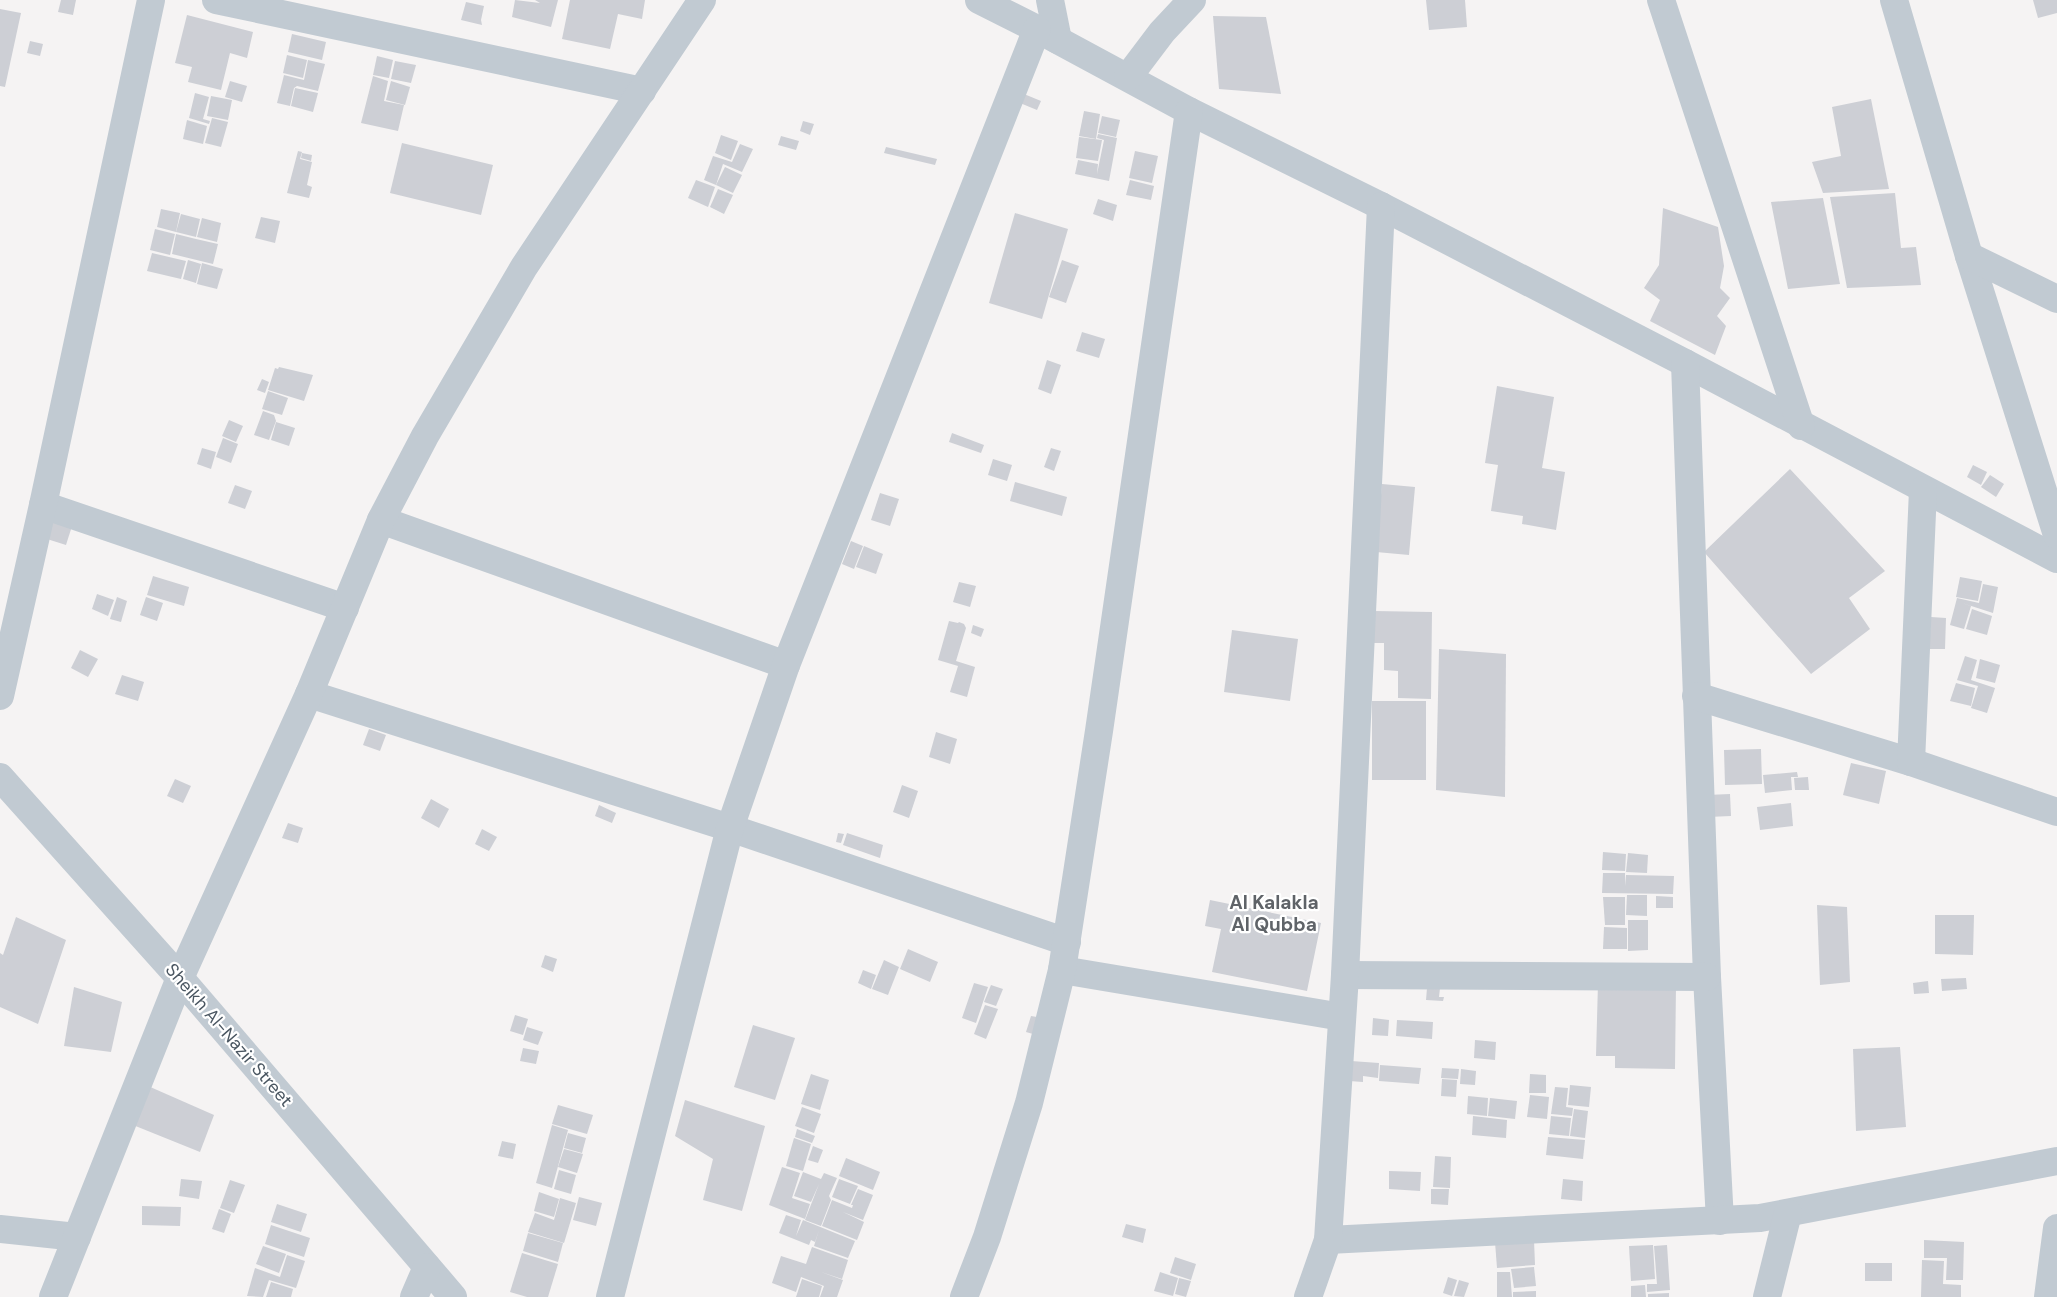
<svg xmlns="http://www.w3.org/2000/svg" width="2057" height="1297" font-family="'DM Sans',sans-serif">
  <rect width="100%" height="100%" fill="#f5f3f3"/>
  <!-- building -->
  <g fill="#cdcfd5">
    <polygon points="61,0 76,0 73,15 58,12"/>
    <polygon points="515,0 540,3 535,0 558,0 551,27 512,17"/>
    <polygon points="570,0 645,0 642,19 618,14 610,49 562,39"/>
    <polygon points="1426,0 1465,0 1467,27 1429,30"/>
    <polygon points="2033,0 2057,0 2057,13 2038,18"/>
    <polygon points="466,2 484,6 481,20 482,25 461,20"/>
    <polygon points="0,9 21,13 5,87 0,86"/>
    <polygon points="187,15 253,32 247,58 230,53 221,90 188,82 192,67 175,63"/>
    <polygon points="1213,16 1266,17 1281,94 1219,89"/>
    <polygon points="292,34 326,42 322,60 288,52"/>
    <polygon points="30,41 43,44 40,56 27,53"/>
    <polygon points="287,55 307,60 303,78 283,73"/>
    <polygon points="377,56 393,60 389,78 373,75"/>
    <polygon points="308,60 325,64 318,91 297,86 294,88 290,106 277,103 284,75 304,80"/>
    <polygon points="395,61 416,65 411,83 391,79"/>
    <polygon points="373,76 388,81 384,101 404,105 398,131 361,123"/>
    <polygon points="230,81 247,86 242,102 225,97"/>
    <polygon points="391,81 410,87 405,105 386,100"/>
    <polygon points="295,88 318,93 313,112 291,106"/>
    <polygon points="195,93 209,97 203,119 210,121 209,124 189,118"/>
    <polygon points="1024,94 1041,101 1037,110 1020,103"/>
    <polygon points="211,96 232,100 228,120 207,116"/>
    <polygon points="1871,99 1889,189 1823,193 1812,162 1841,156 1832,107"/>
    <polygon points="1084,111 1100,114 1096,139 1079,136"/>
    <polygon points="1102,116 1120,120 1116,137 1098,133"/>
    <polygon points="212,118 228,122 221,147 205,143"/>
    <polygon points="187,120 207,126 203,144 183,139"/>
    <polygon points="803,121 814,124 810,135 800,131"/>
    <polygon points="1098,134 1117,138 1109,181 1075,174 1078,160 1098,164 1097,174 1104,140 1097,138"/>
    <polygon points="721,135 738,141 731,160 715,153"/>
    <polygon points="781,136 799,141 796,150 778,145"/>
    <polygon points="1079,137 1102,140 1098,161 1076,158"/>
    <polygon points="402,143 493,165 481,215 390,193"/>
    <polygon points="740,144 753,149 742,172 723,164 716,185 704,180 713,156 732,162"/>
    <polygon points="886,147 937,159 935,165 884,153"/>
    <polygon points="298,151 302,152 300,159 312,162 307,185 312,187 309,198 287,193"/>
    <polygon points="1135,151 1158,156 1152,183 1129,178"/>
    <polygon points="302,153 312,155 311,161 301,158"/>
    <polygon points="725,167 742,175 733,193 716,185"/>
    <polygon points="696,180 715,187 708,207 688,198"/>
    <polygon points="1130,180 1154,186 1151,200 1126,195"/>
    <polygon points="718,189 733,195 724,214 710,207"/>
    <polygon points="1895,193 1901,248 1916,247 1921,285 1847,288 1830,197"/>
    <polygon points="1823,198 1840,284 1788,289 1771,202"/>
    <polygon points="1098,199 1117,205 1113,221 1093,214"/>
    <polygon points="1663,208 1718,227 1724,266 1720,288 1730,298 1717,316 1726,326 1715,355 1650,321 1660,300 1644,288 1659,265"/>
    <polygon points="161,209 180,213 176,232 157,227"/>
    <polygon points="1015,213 1068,229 1042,319 989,303"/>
    <polygon points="181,214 200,219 196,237 176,232"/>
    <polygon points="261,217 280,221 275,243 255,238"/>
    <polygon points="202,218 221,223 217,242 197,237"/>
    <polygon points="155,229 175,234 170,255 150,250"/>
    <polygon points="176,234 196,239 196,242 196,239 218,244 213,264 172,254"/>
    <polygon points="152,253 186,261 181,279 147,271"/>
    <polygon points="188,260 201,264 196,283 183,279"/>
    <polygon points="1062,260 1079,266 1066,303 1049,297"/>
    <polygon points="202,263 223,269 217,289 197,284"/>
    <polygon points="1082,332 1105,339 1099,358 1076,351"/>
    <polygon points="1047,360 1061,365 1051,394 1038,389"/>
    <polygon points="279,367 313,375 304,401 268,390 275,368 278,369"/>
    <polygon points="262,379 269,382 265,393 257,390"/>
    <polygon points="1497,386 1554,397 1542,468 1565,472 1556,530 1522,524 1523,516 1491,511 1498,465 1485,463"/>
    <polygon points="268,391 288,398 282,415 262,409"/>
    <polygon points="263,411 274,415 276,421 269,440 254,435"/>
    <polygon points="229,420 243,426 236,442 222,436"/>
    <polygon points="276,422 295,428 289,446 271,440"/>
    <polygon points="952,433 984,445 981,453 949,442"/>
    <polygon points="223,438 238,444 231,463 216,457"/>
    <polygon points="202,448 216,452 211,469 197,464"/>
    <polygon points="1051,448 1061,451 1054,471 1044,467"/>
    <polygon points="993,459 1012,465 1007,481 988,475"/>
    <polygon points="1973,465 1987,472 1981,485 1967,477"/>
    <polygon points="1790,469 1885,571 1849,598 1870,629 1811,674 1704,552"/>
    <polygon points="1990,475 2004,484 1996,497 1981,487"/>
    <polygon points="1015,482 1067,497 1062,516 1010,501"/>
    <polygon points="1382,484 1415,487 1409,555 1376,552"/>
    <polygon points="235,485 252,491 245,509 228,503"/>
    <polygon points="880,493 899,499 890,526 871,520"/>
    <polygon points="53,521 72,526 66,545 47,539"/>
    <polygon points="851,541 863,546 854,569 842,564"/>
    <polygon points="864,546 883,554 876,574 856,567"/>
    <polygon points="153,576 189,587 184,606 147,595"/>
    <polygon points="1960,577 1982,581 1978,601 1956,597"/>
    <polygon points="959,582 976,586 970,607 953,602"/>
    <polygon points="1983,584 1998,587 1993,613 1962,603 1971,606 1964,629 1950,625 1957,598 1979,603"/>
    <polygon points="97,594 114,600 108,616 92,609"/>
    <polygon points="117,597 127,601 121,622 110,619"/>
    <polygon points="146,597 163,603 157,621 140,615"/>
    <polygon points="1972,609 1992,616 1987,635 1966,629"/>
    <polygon points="1374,611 1432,612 1431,699 1398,698 1398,671 1384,670 1384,643 1374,643"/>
    <polygon points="1931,617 1946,618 1945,649 1929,649"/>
    <polygon points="949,621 958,623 959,622 964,624 966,628 956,661 975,667 967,697 950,692 958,666 938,660"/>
    <polygon points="973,625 984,629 981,637 971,633"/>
    <polygon points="1232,630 1298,639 1290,701 1224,692"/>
    <polygon points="1439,649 1506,654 1505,797 1436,790"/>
    <polygon points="80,650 98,659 88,677 71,668"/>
    <polygon points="1965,656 1977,660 1971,680 1995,688 1987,713 1971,708 1978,686 1957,680"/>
    <polygon points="1980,659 2000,665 1995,683 1976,678"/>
    <polygon points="122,675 144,682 138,701 115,694"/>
    <polygon points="1956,683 1975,688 1971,706 1950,701"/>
    <rect x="1372" y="701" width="54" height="79"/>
    <polygon points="369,729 386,735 380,751 363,745"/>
    <polygon points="936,732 957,739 950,764 929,757"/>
    <polygon points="1761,749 1762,784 1725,785 1724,750"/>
    <polygon points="1851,763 1886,771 1879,804 1843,795"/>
    <polygon points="1797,772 1798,777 1791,777 1792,790 1765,793 1763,775"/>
    <polygon points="1808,777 1809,790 1795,790 1794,778"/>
    <polygon points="175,779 191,786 183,803 167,796"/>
    <polygon points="902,785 918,791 909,818 893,812"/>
    <polygon points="1730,794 1731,816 1708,817 1707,795"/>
    <polygon points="431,799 449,809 439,828 421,818"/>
    <polygon points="1791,803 1793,826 1760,830 1757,807"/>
    <polygon points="599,805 616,813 612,823 595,816"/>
    <polygon points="288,823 303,828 298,843 282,838"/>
    <polygon points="482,829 497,837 489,851 475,844"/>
    <polygon points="838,833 844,834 841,843 836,842"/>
    <polygon points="847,833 883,845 880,858 843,845"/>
    <polygon points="1603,852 1626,854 1625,871 1602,870"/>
    <polygon points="1628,853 1648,855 1647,873 1626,872"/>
    <polygon points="1603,873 1625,873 1625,886 1626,875 1674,876 1673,894 1602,893"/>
    <polygon points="1627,895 1647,895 1647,916 1626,915"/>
    <polygon points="1656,896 1673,897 1673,908 1656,908"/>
    <polygon points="1603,897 1625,897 1625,925 1605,925"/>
    <polygon points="1210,900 1321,923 1307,991 1212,972 1221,929 1205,926"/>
    <polygon points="1817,905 1847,907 1850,982 1820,985"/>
    <polygon points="1935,915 1974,915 1973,955 1935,954"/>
    <polygon points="16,917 66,940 38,1024 0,1007 0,953 3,955"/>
    <polygon points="1628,920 1648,920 1648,950 1628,951"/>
    <polygon points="1604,927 1627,928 1627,949 1603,949"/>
    <polygon points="908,949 938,962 930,982 900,969"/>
    <polygon points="545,955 557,959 553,972 541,967"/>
    <polygon points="884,960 899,967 888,995 872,989"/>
    <polygon points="863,970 876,975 871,989 858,983"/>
    <polygon points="1966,978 1967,989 1942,991 1941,979"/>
    <polygon points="1928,981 1929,993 1914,994 1913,983"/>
    <polygon points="974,983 988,987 976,1023 962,1018"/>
    <polygon points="1598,983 1676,985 1675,1069 1615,1068 1615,1056 1596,1056"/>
    <polygon points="991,985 1003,989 996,1006 984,1002"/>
    <polygon points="74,987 122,1002 111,1052 64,1046"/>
    <polygon points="1427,988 1440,988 1439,997 1444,997 1443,1001 1426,1000"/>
    <polygon points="985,1005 998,1009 986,1039 974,1034"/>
    <polygon points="515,1015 528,1019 523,1035 510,1031"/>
    <polygon points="1031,1016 1037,1017 1033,1034 1026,1032"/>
    <polygon points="1373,1018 1389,1020 1388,1036 1372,1035"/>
    <polygon points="1397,1020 1433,1022 1432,1039 1396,1036"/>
    <polygon points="753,1025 795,1038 775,1100 734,1087"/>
    <polygon points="527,1027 543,1032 538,1045 523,1040"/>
    <polygon points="1475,1040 1496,1042 1495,1060 1474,1058"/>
    <polygon points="1900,1047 1906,1127 1856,1131 1853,1049"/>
    <polygon points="523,1048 539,1051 536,1064 520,1061"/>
    <polygon points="1351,1061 1379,1063 1378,1078 1363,1076 1363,1082 1349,1081"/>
    <polygon points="1380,1065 1421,1068 1419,1084 1379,1081"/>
    <polygon points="1442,1068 1459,1069 1458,1079 1441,1078"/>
    <polygon points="1461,1069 1476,1071 1475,1085 1460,1084"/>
    <polygon points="811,1074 829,1080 820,1110 801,1104"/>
    <polygon points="1530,1074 1546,1075 1546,1093 1529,1093"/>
    <polygon points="1442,1079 1457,1080 1456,1097 1441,1096"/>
    <polygon points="1570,1085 1591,1087 1589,1107 1568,1105"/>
    <polygon points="148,1086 214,1115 200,1152 133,1125"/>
    <polygon points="1555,1087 1568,1088 1566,1107 1573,1108 1572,1116 1551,1114"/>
    <polygon points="1530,1095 1549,1097 1547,1119 1527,1117"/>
    <polygon points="1468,1096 1488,1098 1487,1116 1467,1114"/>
    <polygon points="1490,1098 1517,1101 1515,1119 1488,1116"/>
    <polygon points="685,1100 765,1126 742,1211 703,1200 713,1159 675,1136"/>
    <polygon points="558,1105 593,1115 587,1134 552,1124"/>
    <polygon points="802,1107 821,1114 814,1133 795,1126"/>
    <polygon points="1574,1109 1588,1111 1585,1138 1570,1136"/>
    <polygon points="1473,1116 1507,1120 1506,1138 1472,1135"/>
    <polygon points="1551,1116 1571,1118 1569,1136 1549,1134"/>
    <polygon points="552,1125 568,1130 552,1188 536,1183"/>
    <polygon points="797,1129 815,1136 812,1143 795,1137"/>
    <polygon points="568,1133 586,1138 582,1153 564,1148"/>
    <polygon points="1548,1137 1585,1140 1583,1159 1546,1155"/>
    <polygon points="794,1138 811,1144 803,1171 786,1166"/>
    <polygon points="502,1141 516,1144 513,1159 498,1156"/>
    <polygon points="813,1146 823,1150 818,1163 808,1160"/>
    <polygon points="564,1149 583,1154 577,1173 558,1167"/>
    <polygon points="1435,1156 1451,1157 1450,1188 1433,1187"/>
    <polygon points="846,1158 880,1172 873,1190 839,1176"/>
    <polygon points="782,1167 800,1173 792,1198 810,1204 805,1219 769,1205"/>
    <polygon points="559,1170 576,1175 571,1194 554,1189"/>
    <polygon points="1389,1171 1421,1172 1420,1191 1389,1189"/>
    <polygon points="803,1172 821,1179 824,1173 837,1178 829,1196 831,1200 821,1226 805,1220 819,1184 811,1202 794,1196"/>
    <polygon points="181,1179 202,1181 199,1199 179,1196"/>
    <polygon points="839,1179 858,1186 850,1204 832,1197"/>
    <polygon points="1563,1179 1583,1181 1582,1201 1561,1199"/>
    <polygon points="230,1180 245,1185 234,1213 220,1208"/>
    <polygon points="858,1189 873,1195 863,1220 843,1212 864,1222 857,1240 822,1226 832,1200 852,1208 853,1205 851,1205"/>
    <polygon points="1431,1189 1449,1189 1448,1205 1431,1204"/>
    <polygon points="539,1192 559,1199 554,1217 534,1211"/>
    <polygon points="579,1197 602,1203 596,1226 573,1220"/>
    <polygon points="560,1198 576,1203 564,1243 528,1232 535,1213 554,1220"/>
    <polygon points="277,1204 307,1214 301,1232 271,1222"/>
    <polygon points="142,1206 181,1207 180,1226 142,1225"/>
    <polygon points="219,1209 231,1214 224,1233 212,1229"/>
    <polygon points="786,1215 801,1220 796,1236 803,1220 855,1241 848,1258 814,1246 819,1230 815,1242 811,1240 809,1245 779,1233"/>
    <polygon points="1126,1224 1146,1229 1143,1243 1122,1237"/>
    <polygon points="271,1225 310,1238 304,1257 265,1244"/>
    <polygon points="528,1233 563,1243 558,1262 523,1251"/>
    <polygon points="1534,1240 1535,1265 1497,1268 1495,1242"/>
    <polygon points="1924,1240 1964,1242 1963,1280 1946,1280 1947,1258 1924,1258"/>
    <polygon points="1653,1245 1655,1279 1631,1281 1629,1246"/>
    <polygon points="1667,1245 1670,1290 1647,1292 1647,1284 1657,1284 1654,1246"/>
    <polygon points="263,1246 286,1254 279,1273 256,1264"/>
    <polygon points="812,1247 848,1260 842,1279 821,1272 843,1280 837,1297 820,1297 824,1286 801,1277 796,1292 772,1283 781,1256 806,1264"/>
    <polygon points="522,1253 558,1264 548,1297 527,1297 510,1292"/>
    <polygon points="287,1255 305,1261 296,1288 269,1280 263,1297 247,1296 255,1268 280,1277"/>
    <polygon points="1175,1257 1196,1264 1191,1280 1170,1273"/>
    <polygon points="1922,1260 1944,1261 1943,1284 1961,1285 1961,1297 1921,1297"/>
    <rect x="1865" y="1263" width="27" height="18"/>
    <polygon points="1534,1267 1536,1286 1514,1288 1511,1269"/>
    <polygon points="1160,1272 1178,1278 1173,1296 1154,1291"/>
    <polygon points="1497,1272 1510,1272 1512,1297 1497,1297"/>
    <polygon points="1448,1277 1457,1280 1452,1296 1443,1293"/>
    <polygon points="1179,1278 1191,1281 1186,1297 1175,1294"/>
    <polygon points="802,1279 822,1286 819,1297 796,1297"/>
    <polygon points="1459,1280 1469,1283 1464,1297 1454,1296"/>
    <polygon points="271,1282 293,1289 291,1297 266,1297"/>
    <polygon points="1645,1285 1646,1297 1631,1297 1631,1286"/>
    <polygon points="1536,1291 1536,1297 1513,1297 1513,1292"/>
    <polygon points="1669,1293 1669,1297 1648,1297 1648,1294"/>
  </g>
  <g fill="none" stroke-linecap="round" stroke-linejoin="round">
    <!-- minor -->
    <g stroke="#c1cad2" stroke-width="28">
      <polyline points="216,0 642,91"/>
      <polyline points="979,0 1037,29 1189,111 1381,206 1685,363 2057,559"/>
      <polyline points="1050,0 1058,40"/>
      <polyline points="1661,0 1801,426"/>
      <polyline points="1894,0 1969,256 2057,535"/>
      <polyline points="1128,77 1162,32 1192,0"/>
      <polyline points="1969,256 2057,299"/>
      <polyline points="1685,363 1707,977 1720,1221"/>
      <polyline points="43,505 345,608"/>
      <polyline points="381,520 786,665"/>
      <polyline points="309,694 730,828 1067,942"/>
      <polyline points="0,696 43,505 151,0"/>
      <polyline points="1696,696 1911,762 2057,812"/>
      <polyline points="1911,762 1923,490"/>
      <polyline points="0,777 180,978 453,1297"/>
      <polyline points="1062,970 1342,1017"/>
      <polyline points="1345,975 1707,977"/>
      <polyline points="0,1229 77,1237"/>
      <polyline points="1328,1240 1760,1218 2057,1161"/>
      <polyline points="53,1297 180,978 309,694 381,520 425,436 524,267 702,0"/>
      <polyline points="414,1297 427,1267"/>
      <polyline points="610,1297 730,828 786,665 1037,29"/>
      <polyline points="964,1297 987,1237 1029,1103 1062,970 1099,731 1189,111"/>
      <polyline points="1308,1297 1328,1240 1345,975 1381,206"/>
      <polyline points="1767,1297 1788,1213"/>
      <polyline points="2048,1297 2057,1228"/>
    </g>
  </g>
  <g text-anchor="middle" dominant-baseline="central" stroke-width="4.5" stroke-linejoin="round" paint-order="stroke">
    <!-- street labels -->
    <g font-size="18" fill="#4a5661" stroke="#fff">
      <text transform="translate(229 1035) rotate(49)">Sheikh Al-Nazir Street</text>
    </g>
    <!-- neighbourhood labels -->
    <g font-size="19" font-weight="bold" fill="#5f6368" stroke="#fff">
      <text x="1274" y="902">Al Kalakla<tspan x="1274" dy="22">Al Qubba</tspan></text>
    </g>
  </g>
</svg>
